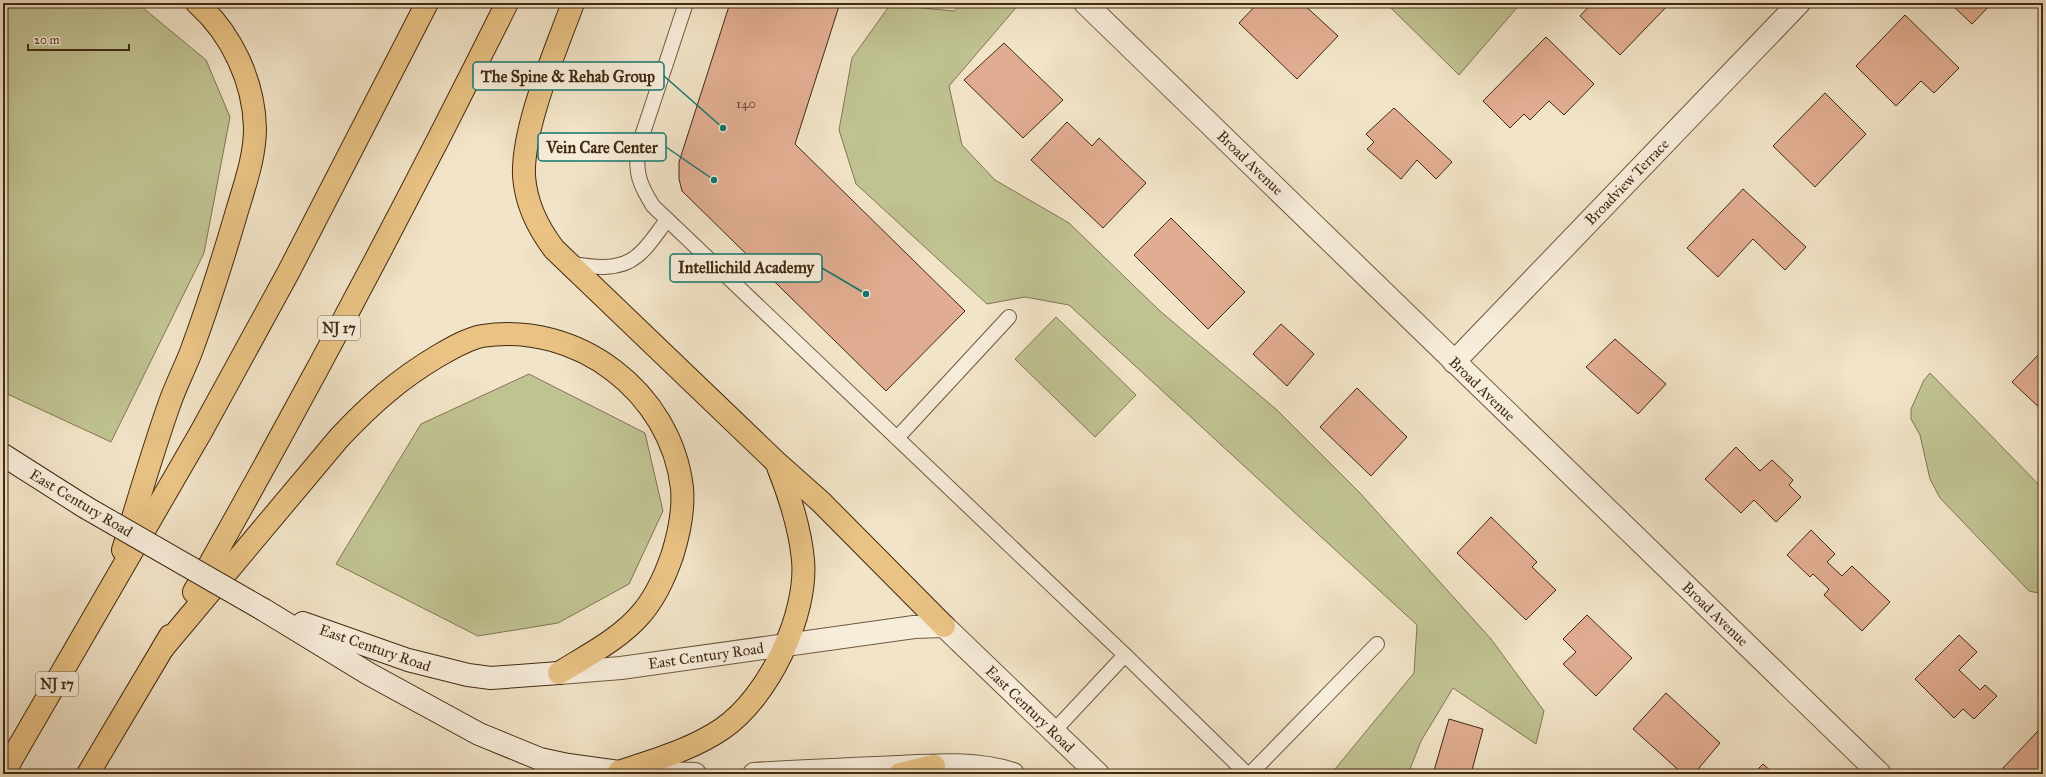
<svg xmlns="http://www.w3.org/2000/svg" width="2046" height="777" font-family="'IM FELL Great Primer',serif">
  <rect width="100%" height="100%" fill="#f2e4c8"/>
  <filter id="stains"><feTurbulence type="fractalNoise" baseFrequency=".005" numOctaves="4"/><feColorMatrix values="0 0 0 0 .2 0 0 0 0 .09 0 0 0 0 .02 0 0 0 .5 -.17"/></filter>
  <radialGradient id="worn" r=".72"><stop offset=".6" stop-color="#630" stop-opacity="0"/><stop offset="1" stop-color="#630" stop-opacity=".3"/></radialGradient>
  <!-- green -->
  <g fill="#c0c292" stroke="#817651">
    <polygon points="12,3 137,3 206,60 230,117 204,253 111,442 3,392 3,9"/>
    <polygon points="962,3 1020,3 949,86 962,145 995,180 1069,223 1160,311 1277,410 1360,493 1491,639 1544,711 1536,744 1453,688 1421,741 1408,774 1331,774 1414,673 1417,625 1069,305 1025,297 987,304 856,184 839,130 852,58 890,5 954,11"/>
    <polygon points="1386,3 1521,3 1459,75"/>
    <polygon points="1056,317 1136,395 1095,437 1015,359"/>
    <polygon points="1930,373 2043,489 2043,594 2029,591 1940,498 1930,479 1920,435 1911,419 1911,409 1924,380"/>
    <polygon points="529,374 645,433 663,511 629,584 558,623 478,636 336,564 421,424"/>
  </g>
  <!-- building -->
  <g fill="#e1ad92" stroke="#422910">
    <polygon points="730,3 840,3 795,144 965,311 886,391 682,191 679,179 679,162"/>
    <polygon points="1258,3 1302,3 1338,36 1297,79 1239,23"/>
    <polygon points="1592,3 1670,3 1620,55 1580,16"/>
    <polygon points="1950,3 1992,3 1972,24"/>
    <polygon points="1905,15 1959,68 1934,93 1921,81 1896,106 1856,66"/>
    <polygon points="1546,37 1594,84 1564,115 1549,101 1530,120 1524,114 1510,128 1483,101"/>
    <polygon points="1004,43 1063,100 1023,138 964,80"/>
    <polygon points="1825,93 1866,134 1815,187 1773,146"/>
    <polygon points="1394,108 1452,162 1436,179 1417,160 1401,179 1367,149 1374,142 1366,134"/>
    <polygon points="1067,122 1092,146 1099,138 1146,183 1103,228 1031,160"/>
    <polygon points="1743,189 1806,247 1785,270 1753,239 1718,277 1687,248"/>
    <polygon points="1171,218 1245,292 1208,329 1134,255"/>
    <polygon points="1281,324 1314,354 1287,386 1253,354"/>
    <polygon points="1615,339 1666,384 1638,414 1586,367"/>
    <polygon points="2043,350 2043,411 2012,382"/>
    <polygon points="1357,388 1407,437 1371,476 1320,427"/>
    <polygon points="1736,447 1760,471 1772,460 1793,480 1789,485 1801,497 1776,522 1754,500 1741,513 1705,479"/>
    <polygon points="1491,517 1537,562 1532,567 1556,590 1526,620 1457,553"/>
    <polygon points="1811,530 1835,554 1827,562 1842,576 1852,566 1890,602 1862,631 1824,595 1829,589 1813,574 1810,577 1787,555"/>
    <polygon points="1587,615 1632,658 1596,696 1563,664 1576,652 1563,639"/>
    <polygon points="1959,635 1977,652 1959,670 1980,690 1985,685 1997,696 1974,719 1963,709 1954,718 1915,679"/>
    <polygon points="1666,693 1720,743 1694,774 1683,774 1633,729"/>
    <polygon points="1449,719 1483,729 1471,774 1433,774"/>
    <polygon points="2038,731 2043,735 2043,774 2009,774 2003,768"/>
    <polygon points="1763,764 1774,774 1753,774"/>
  </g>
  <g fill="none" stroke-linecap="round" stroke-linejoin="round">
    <!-- service casing -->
    <g stroke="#6e583e" stroke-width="16">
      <g id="service">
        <path d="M686,3L638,148C635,174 640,185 653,206L1125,655"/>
        <path d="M569,263C591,267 618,272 637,256C649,247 658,231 667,220"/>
        <polyline points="897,438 1009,317"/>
        <polyline points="1053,732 1125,655 1247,774"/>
        <polyline points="1250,774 1377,644"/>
      </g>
    </g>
    <!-- minor casing -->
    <g stroke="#6e583e" stroke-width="24">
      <g id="minor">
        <polyline points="1085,3 1880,774"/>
        <polyline points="1454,362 1799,3"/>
      </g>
    </g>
    <!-- tertiary casing -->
    <g stroke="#6e583e" stroke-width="24">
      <g id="tertiary">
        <polyline points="559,673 621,668 914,627 944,626 1098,774"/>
        <polyline points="622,772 695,774"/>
        <path d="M754,774C802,771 850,769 898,767C935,765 977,762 1013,774"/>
      </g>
    </g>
    <!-- secondary casing -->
    <g stroke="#422910" stroke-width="24">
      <g id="secondary">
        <polyline points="3,455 85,507"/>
        <polyline points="264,610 369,674 479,734 540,759 568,765 619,772"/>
        <polyline points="303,623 408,660 468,675 491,678 559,673"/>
      </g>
    </g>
    <!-- trunk casing -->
    <g stroke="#422910" stroke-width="24">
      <g id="trunk">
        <path d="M573,3C556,50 522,127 524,176C526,204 538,228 554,249L776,462L821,502L944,626"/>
        <path d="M123,550C138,502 152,453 169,405C175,387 184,370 191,352C208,306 223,259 237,211C245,184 255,157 255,128C254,82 232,34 197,3"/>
        <path d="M194,592C304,398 408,202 507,3"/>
        <path d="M163,648L339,438C370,405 399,379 438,356C452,348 467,339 482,336C577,321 671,392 682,488C684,511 679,534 672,556C665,576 655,598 641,614C620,639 586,656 559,673"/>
        <path d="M619,772C654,760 691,750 722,729C768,698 808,615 803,560C800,527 790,497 778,467"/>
        <polyline points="3,774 201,432 288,273 427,3"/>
        <polyline points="88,774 170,636"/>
        <polyline points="900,774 934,766"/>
      </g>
    </g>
    <!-- service -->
    <use href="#service" stroke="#f7eddb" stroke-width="14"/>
    <!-- minor -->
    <use href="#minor" stroke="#f7eddb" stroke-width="22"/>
    <!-- tertiary -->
    <use href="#tertiary" stroke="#f7eddb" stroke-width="22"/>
    <!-- secondary -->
    <use href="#secondary" stroke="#f7eddb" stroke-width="22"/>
    <!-- trunk -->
    <use href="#trunk" stroke="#e9c284" stroke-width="22"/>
    <!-- secondary-bridge casing -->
    <g stroke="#422910" stroke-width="24" stroke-linecap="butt">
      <polyline id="secondary-bridge" points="85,507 264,610"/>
    </g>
    <!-- secondary-bridge -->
    <use href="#secondary-bridge" stroke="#f7eddb" stroke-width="22"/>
  </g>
  <g text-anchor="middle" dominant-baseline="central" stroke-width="3.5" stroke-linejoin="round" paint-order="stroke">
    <!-- number labels -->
    <g font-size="13" fill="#6a4a30">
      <text x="746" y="104">140</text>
    </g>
    <!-- shield labels -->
    <g fill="#f7eddb" stroke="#78644d" stroke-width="1">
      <rect x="318" y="316" width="42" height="24" rx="3"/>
      <rect x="36" y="672" width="42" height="24" rx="3"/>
    </g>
    <g font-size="14" font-weight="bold" fill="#422910">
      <text x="339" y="328">NJ 17</text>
      <text x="57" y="684">NJ 17</text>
    </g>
    <!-- street labels -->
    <g font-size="15" fill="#422910" stroke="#f7eddb">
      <text transform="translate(1250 163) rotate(44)">Broad Avenue</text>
      <text transform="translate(1627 182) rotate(-46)">Broadview Terrace</text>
      <text transform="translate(1482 389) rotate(44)">Broad Avenue</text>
      <text transform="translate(81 503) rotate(31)">East Century Road</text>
      <text transform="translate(1715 614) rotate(44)">Broad Avenue</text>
      <text transform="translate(375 648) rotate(19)">East Century Road</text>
      <text transform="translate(706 656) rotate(-8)">East Century Road</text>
      <text transform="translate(1030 709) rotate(44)">East Century Road</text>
    </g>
  </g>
  <!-- callouts -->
  <path fill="none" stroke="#0f766e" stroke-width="1.5" d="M723 128L664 76M714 180L666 147M866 294L822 268"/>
  <g fill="#0f766e" stroke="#f7eddb" stroke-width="1.5">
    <circle cx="723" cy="128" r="4"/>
    <circle cx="714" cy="180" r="4"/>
    <circle cx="866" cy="294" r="4"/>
  </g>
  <g fill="#f7eddb" stroke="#0f766e" stroke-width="1.5">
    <rect x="473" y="62" width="191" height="28" rx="4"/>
    <rect x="538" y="133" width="128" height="28" rx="4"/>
    <rect x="670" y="254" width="152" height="28" rx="4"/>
  </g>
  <g font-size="16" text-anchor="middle" font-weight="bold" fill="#422910">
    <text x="568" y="82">The Spine &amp; Rehab Group</text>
    <text x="602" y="153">Vein Care Center</text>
    <text x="746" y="273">Intellichild Academy</text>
  </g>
  <!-- margin -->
  <rect width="2046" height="777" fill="none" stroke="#f2e4c8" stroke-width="16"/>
  <rect x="4" y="4" width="2038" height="769" fill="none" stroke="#422910" stroke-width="2"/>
  <rect x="8" y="8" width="2030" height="761" fill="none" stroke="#422910"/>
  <!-- scale -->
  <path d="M28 44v6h101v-6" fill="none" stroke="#422910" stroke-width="2"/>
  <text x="34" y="44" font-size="12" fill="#422910" stroke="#f7eddb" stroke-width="3" paint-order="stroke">20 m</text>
  <rect width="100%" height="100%" filter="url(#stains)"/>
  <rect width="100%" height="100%" fill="url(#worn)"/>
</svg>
